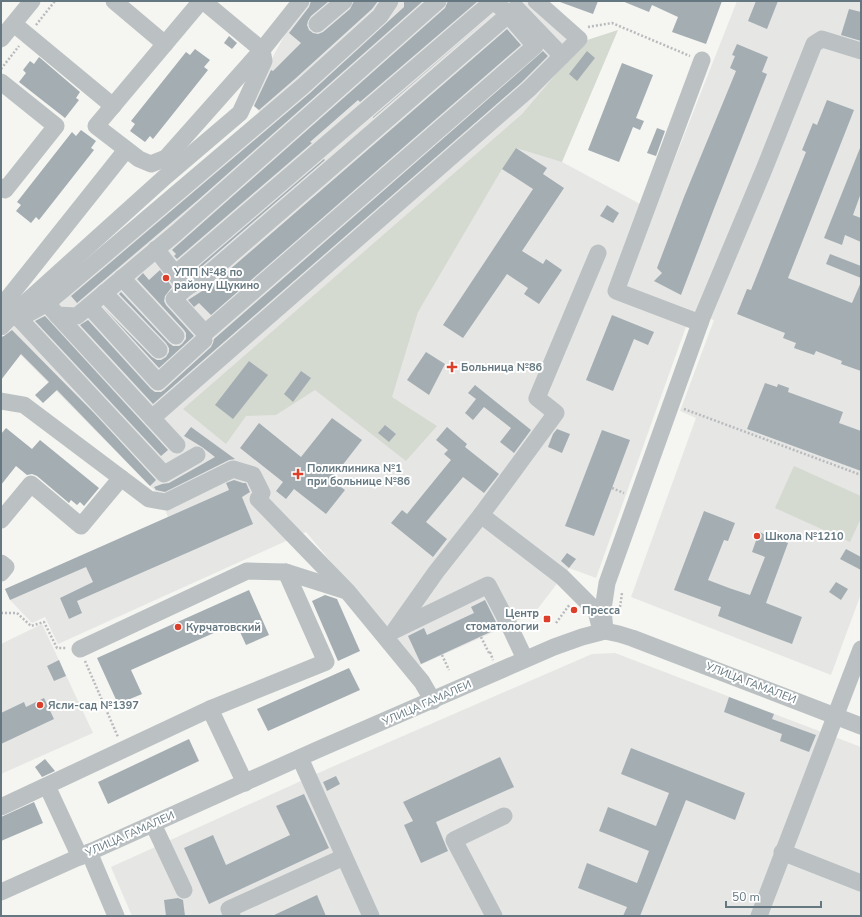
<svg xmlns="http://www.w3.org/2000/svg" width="862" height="917" font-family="'Nunito Sans',sans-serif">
  <rect width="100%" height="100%" fill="#f5f5f1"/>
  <!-- built -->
  <g fill="#e6e6e5">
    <polygon points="311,1 539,1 584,41 521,115 562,162 642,205 609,293 687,324 596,578 569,568 536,611 509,625 418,666 306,532 58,644 45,617 32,623 10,600 5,589 168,517 160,496 3,337 13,325 20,331 33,322 261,113 251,103 266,69 287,31"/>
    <polygon points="737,1 861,1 861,594 831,675 631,597 696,418 680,411 714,320 626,288 655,209"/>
    <polygon points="42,624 93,733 1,774 1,644"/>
    <polygon points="615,653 861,747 861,916 132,916 111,867 334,766 592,654"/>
  </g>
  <!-- green -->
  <g fill="#d5dad1">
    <polygon points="618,30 562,162 516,148 502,169 418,312 392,397 437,426 406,461 315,390 276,415 246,416 226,444 183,409 521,115 584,41"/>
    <polygon points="794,466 861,496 861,518 850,542 775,508"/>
  </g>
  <!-- building -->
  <g fill="#a4aeb2">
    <polygon points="311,1 329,1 311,16 308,21 307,25 309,30 313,33 318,34 323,32 350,9 354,1 378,1 372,9 296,78 259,110 254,106 271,70 273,71 301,43 289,33 309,7"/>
    <polygon points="404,1 423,1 198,200 77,303 71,296 310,93 404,7"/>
    <polygon points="448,1 478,1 360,102 358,100 310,142 312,143 177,259 174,256 176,254 172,250 173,249 445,8"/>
    <polygon points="560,1 598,1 593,14 560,2"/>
    <polygon points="622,1 722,1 706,44 672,32 678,17 652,5 649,12"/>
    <polygon points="756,1 778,1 767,29 748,21"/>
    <polygon points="849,9 861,12 861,41 841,35"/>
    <polygon points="493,14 373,118 373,117"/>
    <polygon points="507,29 521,45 211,315 199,303 194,307 188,300 213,284"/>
    <polygon points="229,36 237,43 232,49 224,43"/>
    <polygon points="737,44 768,57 762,72 767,74 715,206 681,295 654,281 662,273 657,268 684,197 736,71 730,68 735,56 732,55"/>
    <polygon points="195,49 210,60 204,67 208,70 153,139 150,136 145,142 130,131 135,124 131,121 186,52 190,55"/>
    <polygon points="543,51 548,56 522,82 153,404 80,325 88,320 151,389 155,392 161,392 164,390 211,347 213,343 214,339"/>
    <polygon points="587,51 595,58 577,81 569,74"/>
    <polygon points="39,57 80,92 76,98 79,100 65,118 19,82 26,73 23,70 30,61 34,64"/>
    <polygon points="622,63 653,75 636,118 644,121 640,130 633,127 619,162 588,150"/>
    <polygon points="827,100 854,110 788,278 852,303 861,282 861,371 841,364 842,361 816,351 814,355 794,348 796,343 783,338 785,333 737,314 747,289 751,290 806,152 802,150 813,123 817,125"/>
    <polygon points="657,128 665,131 656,156 647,153"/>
    <polygon points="81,130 96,141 91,148 94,150 39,220 36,217 31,223 16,211 21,205 17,202 72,132 76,136"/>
    <polygon points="516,148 547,168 543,174 564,188 522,251 543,264 546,259 562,270 539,304 524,294 528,288 507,274 463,338 443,325 533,189 502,169"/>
    <polygon points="860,148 861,193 853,215 861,218 861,242 845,235 842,245 824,238"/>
    <polygon points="324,159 325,160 200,268 191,273"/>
    <polygon points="607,205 619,213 613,223 600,216"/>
    <polygon points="830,254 861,266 861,278 826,264"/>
    <polygon points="160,270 172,287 165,296 164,301 166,305 194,336 159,368 103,307 152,357 157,360 161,360 166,357 169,352 169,348 166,343 119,294 121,292 169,343 173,346 179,346 182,344 186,339 186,333 184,330 137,279 143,273 149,280"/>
    <polygon points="612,315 654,332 648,345 634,339 613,391 586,380"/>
    <polygon points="45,316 168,450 161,456 35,321"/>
    <polygon points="12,330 94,413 156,480 150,486 57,390 43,403 35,395 49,382 21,354 1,380 1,337 4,336"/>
    <polygon points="426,352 445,364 429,395 407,380"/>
    <polygon points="249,361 268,375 233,419 215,405"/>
    <polygon points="301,371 311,378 293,402 284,394"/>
    <polygon points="765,383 777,387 778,384 789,388 788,392 843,412 839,423 861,431 861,471 747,429"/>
    <polygon points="475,385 531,430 514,453 500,442 511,428 484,407 473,420 465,413 476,399 468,393"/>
    <polygon points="332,418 362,440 331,480 345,490 326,514 294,489 286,499 276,491 283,482 240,448 259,423 301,457"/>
    <polygon points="385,425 396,434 389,442 378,433"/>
    <polygon points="191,427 235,459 229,460 165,492 156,490 154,487 162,484 169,483 215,457 202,447 184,436"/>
    <polygon points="447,427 467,444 465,447 499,474 484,493 463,477 426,522 447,539 433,557 391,523 402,510 407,514 451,460 444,454 448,450 436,440"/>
    <polygon points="6,428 32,449 40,440 99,488 84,506 80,502 77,505 71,500 69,503 37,476 32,474 27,475 16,466 1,485 1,434"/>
    <polygon points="557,429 570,434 562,453 548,447 553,434"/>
    <polygon points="602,430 630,440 594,536 565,526"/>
    <polygon points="234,480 243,483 246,483 250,492 242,497 253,524 77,601 82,613 69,619 60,598 93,582 86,567 10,600 5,589 229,490 226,483"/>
    <polygon points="704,511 735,523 728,541 724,540 708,580 729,588 750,595 765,557 752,552 759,532 788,543 766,603 802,617 792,644 718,616 721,607 674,590"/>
    <polygon points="846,549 861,557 861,570 840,559"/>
    <polygon points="567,553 576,559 569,568 561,561"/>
    <polygon points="836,582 848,589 841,600 829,592"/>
    <polygon points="249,590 269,635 246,645 236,623 131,670 142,694 118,704 97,658"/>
    <polygon points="325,595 337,599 360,651 338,661 312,601"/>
    <polygon points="485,600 499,628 421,664 408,636 424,628 427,635 474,613 471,607"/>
    <polygon points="59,660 66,676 54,681 47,666"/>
    <polygon points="349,668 360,690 268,731 257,709"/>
    <polygon points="729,697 774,714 772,719 816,735 809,752 780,741 782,734 724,712"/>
    <polygon points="44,698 54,719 1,744 1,713 24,702 26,707"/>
    <polygon points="189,739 199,761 108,804 98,782"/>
    <polygon points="631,748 745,793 735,820 686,800 640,916 623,916 627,907 578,888 587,863 637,883 649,851 599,831 608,807 656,826 669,793 621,774"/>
    <polygon points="500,757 514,787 436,822 448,851 421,863 404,825 413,821 403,802"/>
    <polygon points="45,759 55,771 42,777 35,767"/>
    <polygon points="336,776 340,784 327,791 323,782"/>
    <polygon points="304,794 329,848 209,904 184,848 213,835 226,865 290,835 276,806"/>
    <polygon points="34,802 43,823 1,841 1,817"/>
    <polygon points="317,895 326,916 272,916"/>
    <polygon points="178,898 183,900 185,916 166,916 164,900"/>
  </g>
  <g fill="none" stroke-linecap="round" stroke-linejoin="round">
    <!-- path -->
    <g stroke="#b8bbbd" stroke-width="2.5" stroke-dasharray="2 2" stroke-linecap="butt">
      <polyline points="36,25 55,1"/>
      <polyline points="588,27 612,23 690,56"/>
      <polyline points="1,69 19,46"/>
      <polyline points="684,409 861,475"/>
      <polyline points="612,488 624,493"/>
      <polyline points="620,607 622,593"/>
      <polyline points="1,613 17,613 31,626 44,622 57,648 66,648"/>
      <polyline points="556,623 570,604"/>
      <polyline points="481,637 489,653"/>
      <polyline points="490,652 493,660"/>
      <polyline points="442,655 449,670"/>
      <polyline points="85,661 118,737"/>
    </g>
    <!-- minor -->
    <g stroke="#bbc1c3" stroke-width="17">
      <polyline points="114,1 165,44"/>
      <polyline points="201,1 96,126 139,159 151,164 166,158 262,50 203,1"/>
      <polyline points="516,8 562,56"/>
      <polyline points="14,24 113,106"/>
      <polyline points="317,24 344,1"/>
      <polyline points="1,39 32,1"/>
      <polyline points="1,82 56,126 5,190 1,187"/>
      <polyline points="156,249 186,288 174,299 205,333 535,46 504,10 493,1"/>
      <polyline points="598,253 537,398 556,413 481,515 562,577 596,611 600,627"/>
      <polyline points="175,274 493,1"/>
      <polyline points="122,278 176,336"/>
      <polyline points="186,288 206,276 508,15"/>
      <polyline points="104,293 159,350"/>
      <polyline points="47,303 57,315 77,316 176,233 438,1"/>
      <polyline points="89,306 158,382 204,340"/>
      <polyline points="1,307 126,150"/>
      <polyline points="14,313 164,474 197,455"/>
      <polyline points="57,315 177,445"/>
      <polyline points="19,319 47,303 64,289 303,86 380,16 390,1"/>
      <polyline points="700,323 616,291 702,60"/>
      <polyline points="1,327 14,313 166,176 240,113 264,61 262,50 301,1"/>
      <polyline points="1,401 24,405 149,499 166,502 233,469 253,475 262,493 258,499 348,592 422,682 433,701"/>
      <polyline points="152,418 529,89 579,39 536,1"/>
      <polyline points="481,515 436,572 395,630 488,585 509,625 525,659"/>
      <polyline points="1,520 31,484 81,526 121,478"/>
      <polyline points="1,563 6,567 1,573"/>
      <polyline points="605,631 603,609 607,583 703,315 765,167 814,44 822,39 861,51"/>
      <polyline points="80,649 247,571 286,572"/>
      <polyline points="210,709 245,783"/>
      <polyline points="300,758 371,916"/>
      <polyline points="47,786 80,857"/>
      <polyline points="1,807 210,709 326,662 286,572 346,591"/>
      <polyline points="153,824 184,890"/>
      <polyline points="89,852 116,916"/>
      <polyline points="782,852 861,883"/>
      <polyline points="1,892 317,750 554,647 582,637 605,631 619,634 632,638 861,726"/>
      <polyline points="232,916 229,909 344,857"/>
      <polyline points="494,916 454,840 504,816"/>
      <polyline points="759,916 861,649"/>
    </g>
  </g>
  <!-- markers -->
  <g fill="#dc402a" stroke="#fff" stroke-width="1.5">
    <circle cx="166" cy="278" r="4"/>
    <path d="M450 361h4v4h4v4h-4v4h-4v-4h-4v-4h4z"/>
    <path d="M296 468h4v4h4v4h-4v4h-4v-4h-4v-4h4z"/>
    <circle cx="757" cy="536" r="4"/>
    <circle cx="574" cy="610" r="4"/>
    <rect x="543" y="615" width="8" height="8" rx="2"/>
    <circle cx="178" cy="627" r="4"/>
    <circle cx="40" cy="705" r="4"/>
  </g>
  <g text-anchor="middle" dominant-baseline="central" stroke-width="4" stroke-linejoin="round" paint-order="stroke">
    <!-- poi labels -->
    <g font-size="11" font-weight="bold" fill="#657881" stroke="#fff" text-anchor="start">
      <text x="174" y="272">УПП №48 по<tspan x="174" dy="13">району Щукино</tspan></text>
      <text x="461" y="367">Больница №86</text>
      <text x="307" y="468">Поликлиника №1<tspan x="307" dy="13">при больнице №86</tspan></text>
      <text x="765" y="536">Школа №1210</text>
      <text x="582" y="610">Пресса</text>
      <text x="539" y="613" text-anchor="end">Центр<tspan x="539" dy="13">стоматологии</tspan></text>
      <text x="186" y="627">Курчатовский</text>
      <text x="48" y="705">Ясли-сад №1397</text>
    </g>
    <!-- street labels -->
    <g font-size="11" fill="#657881" stroke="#fff">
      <text transform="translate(751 683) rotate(21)">УЛИЦА ГАМАЛЕИ</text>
      <text transform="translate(427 703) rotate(-24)">УЛИЦА ГАМАЛЕИ</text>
      <text transform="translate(130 834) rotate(-24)">УЛИЦА ГАМАЛЕИ</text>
    </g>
  </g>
  <!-- border -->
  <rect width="862" height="917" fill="none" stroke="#657881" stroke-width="4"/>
  <!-- scale -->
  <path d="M726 901v6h95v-6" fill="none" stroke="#657881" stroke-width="2"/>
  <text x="732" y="901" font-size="12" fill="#657881" stroke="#ffffff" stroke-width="3" paint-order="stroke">50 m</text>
</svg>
